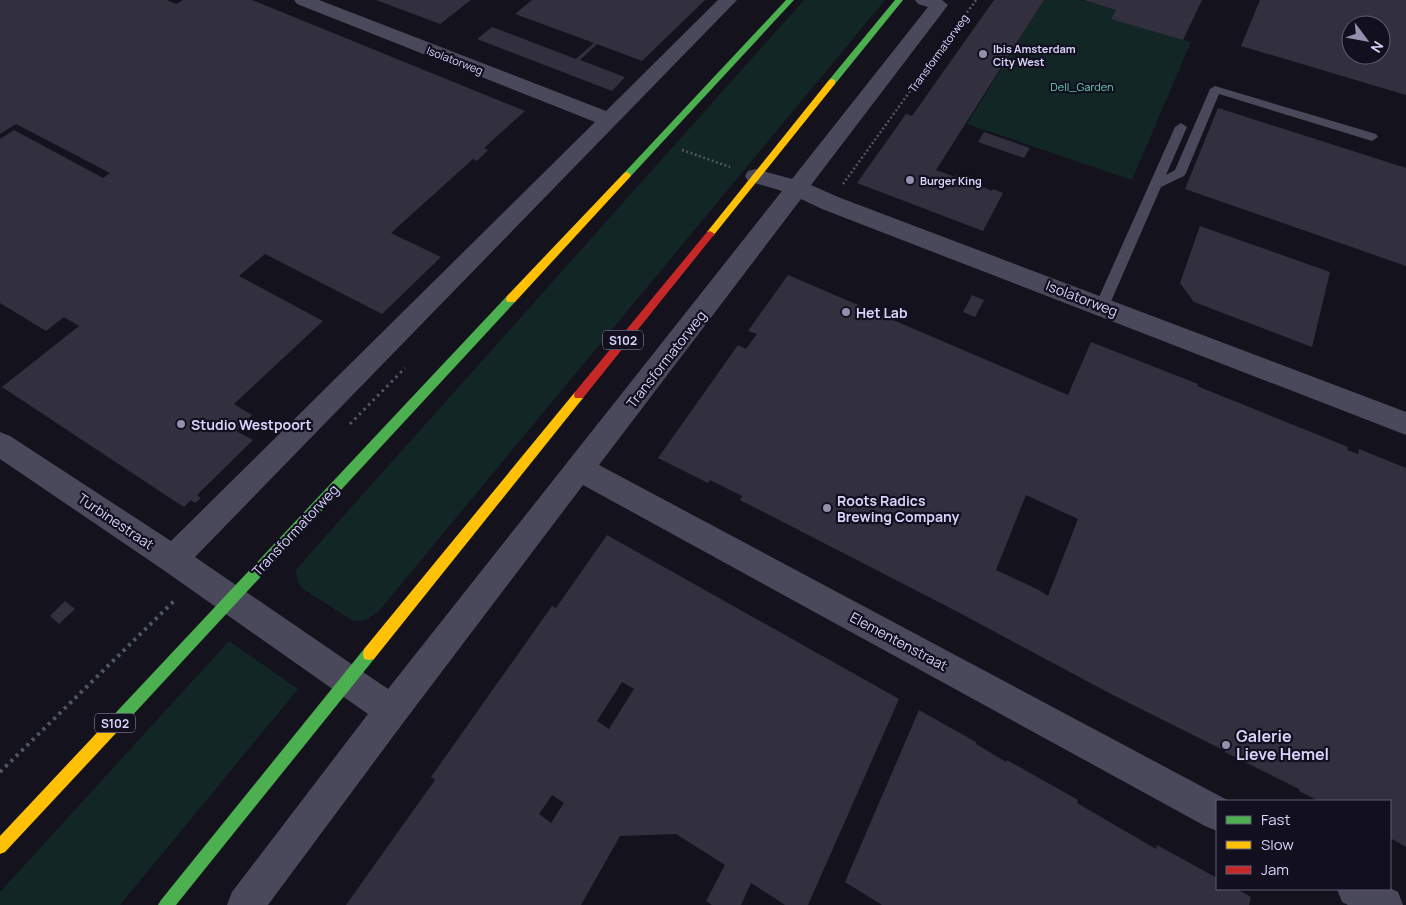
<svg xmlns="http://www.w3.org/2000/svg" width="1406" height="905" font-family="Manrope,sans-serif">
  <rect width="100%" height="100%" fill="#14121c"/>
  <!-- green -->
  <g fill="#132626">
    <polygon points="804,0 885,0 378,612 366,620 353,621 303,589 297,580 296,570 323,539"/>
    <polygon points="1044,0 1081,0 1116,10 1112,19 1191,42 1132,180 967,124"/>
    <polygon points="229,641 298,689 120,905 0,905 0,892"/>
  </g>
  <!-- building -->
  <g fill="#32303e" fill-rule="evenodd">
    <polygon points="0,0 167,0 176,4 183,0 252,0 525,111 484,148 488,150 477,161 473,159 391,233 441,257 382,314 265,254 239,276 323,321 234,404 252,415 236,431 253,440 197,495 201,498 195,503 191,500 184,507 173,500 2,387 79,326 64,317 46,331 0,303 0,139 14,130 103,178 110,173 16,124 0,134"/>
    <polygon points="376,0 471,0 440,24"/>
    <polygon points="532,0 705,0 642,61 597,44 580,60 625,77 612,91 477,39 492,27 576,59 594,43 515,14"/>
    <polygon points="994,0 1044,0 936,170 955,177 956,175 992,191 993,189 1003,193 983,231 857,183 906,114 912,116"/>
    <polygon points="1083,0 1202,0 1183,40 1111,19 1116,10"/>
    <path d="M1260,0H1406V95L1241,46ZM1351,25H1381V55H1351Z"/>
    <polygon points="1218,108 1406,168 1406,266 1185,189"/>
    <polygon points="984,132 1030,148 1024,158 978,142"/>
    <polygon points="1200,226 1330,272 1312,347 1194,302 1180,283"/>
    <path d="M788,275L1068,395L1091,342L1198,384L1197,386L1348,447L1347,450L1358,454L1359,449L1406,468V847L1390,838V801H1319L1299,791V789L1225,752V751L1111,694L956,611L740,500L742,496L710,480L708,483L658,458L738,345L746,349L757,334L748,331ZM1026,495L1078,519L1048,596L1037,589L996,570Z"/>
    <polygon points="972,295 984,300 975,317 963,312"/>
    <path d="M607,535L899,699L808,905H785L751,883L741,905H712L706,901L725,865L676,834L620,836L581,905H346L435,780L431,777L552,606L556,608ZM622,682L634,689L609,729L597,721ZM552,795L564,803L551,823L539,814Z"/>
    <polygon points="65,601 75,609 59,624 50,616"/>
    <polygon points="919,710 976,742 976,744 1006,762 1007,760 1078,800 1077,803 1156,849 1157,845 1217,878 1217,889 1237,889 1251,897 1249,905 882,905 845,882"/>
  </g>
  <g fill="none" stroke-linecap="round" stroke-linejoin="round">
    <!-- path-far2 -->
    <g stroke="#4c5963" stroke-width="2.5" stroke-dasharray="2 2.5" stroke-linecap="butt">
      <polyline points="682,150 730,167"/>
      <polyline points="843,184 976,0"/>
    </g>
    <!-- path-far1 -->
    <polyline stroke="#4c5963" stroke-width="3" stroke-dasharray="2.5 4" stroke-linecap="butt" points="350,424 405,368"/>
    <!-- path -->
    <polyline stroke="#4c5963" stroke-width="4" stroke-dasharray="3 4.5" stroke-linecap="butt" points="0,772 176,599"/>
    <!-- lane -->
    <polygon fill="#4a495b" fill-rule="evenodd" points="1215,86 1376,134 1378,137 1372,141 1219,94 1186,173 1184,176 1161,187 1109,306 1107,310 1102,311 1097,310 1095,306 1175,127 1181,123 1187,127 1166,175 1175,170 1210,89"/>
    <!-- street -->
    <g fill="#4a495b" fill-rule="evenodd">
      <polygon points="294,0 319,0 606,111 718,0 737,0 195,557 388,689 782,191 748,181 745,176 748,171 756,169 792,179 928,7 918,4 915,0 942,0 948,5 945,9 811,185 838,197 1406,412 1406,435 822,209 801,199 599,465 1229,801 1217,801 1217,831 1205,826 583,485 403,723 268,905 227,905 232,892 368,714 162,569 0,459 0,432 10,436 171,541 595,122 297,4"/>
      <polygon points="1390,888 1398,892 1403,905 1348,905 1342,902 1337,889"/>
    </g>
    <!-- fast -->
    <g fill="#4caf50" fill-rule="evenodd">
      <polygon points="786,0 794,0 630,177 624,177 624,173"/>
      <polygon points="895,0 903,0 835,84 829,84 829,80"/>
      <polygon points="511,295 516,299 515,302 117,732 112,734 107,732 105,727 107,722 507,296"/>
      <polygon points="369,648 374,649 375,654 374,659 176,905 158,905 161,900 364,649"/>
    </g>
    <!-- slow -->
    <g fill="#ffc107" fill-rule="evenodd">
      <polygon points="832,79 835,80 835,84 713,236 707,236 707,232 829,80"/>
      <polygon points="627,172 631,175 630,177 515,302 507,302 506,299 507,296 624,173"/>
      <polygon points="579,391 583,392 584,395 583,398 374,659 369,660 364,659 363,654 364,649 575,392"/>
      <polygon points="112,720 117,722 119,727 117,732 5,852 0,854 0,836 107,722"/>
    </g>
    <!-- jam -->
    <polygon fill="#c62828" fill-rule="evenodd" points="710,231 715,234 713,236 583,398 575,398 574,395 575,392 707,232"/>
  </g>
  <!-- markers -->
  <g fill="#938fac" stroke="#120f1f" stroke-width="2">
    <circle cx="983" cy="54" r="5"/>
    <circle cx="910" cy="180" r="5"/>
    <circle cx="846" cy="312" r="5"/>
    <circle cx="181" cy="424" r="5"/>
    <circle cx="827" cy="508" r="5"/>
    <circle cx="1226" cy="745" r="5"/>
  </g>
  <g text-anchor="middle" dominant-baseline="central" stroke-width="4.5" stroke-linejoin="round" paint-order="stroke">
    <!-- far-poi labels -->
    <g font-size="11" font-weight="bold" fill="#d7d3fa" stroke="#120f1f" text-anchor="start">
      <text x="993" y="48">Ibis Amsterdam<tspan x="993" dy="13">City West</tspan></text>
      <text x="920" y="180">Burger King</text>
    </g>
    <!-- far-street labels -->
    <g font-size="11" fill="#d7d3fa" stroke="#120f1f">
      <text transform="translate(938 53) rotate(-54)">Transformatorweg</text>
      <text transform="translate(455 60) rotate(21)">Isolatorweg</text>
    </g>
    <!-- far-park labels -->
    <g font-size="11" fill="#67d1b5" stroke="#120f1f">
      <text x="1082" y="86">Dell_Garden</text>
    </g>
    <!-- shield labels -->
    <g fill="#120f1f" stroke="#9c98b8" stroke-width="1">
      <rect x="603" y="330.5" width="40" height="19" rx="4"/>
      <rect x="95" y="713.5" width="40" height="19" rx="4"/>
    </g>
    <g font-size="12" font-weight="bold" fill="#d7d3fa">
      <text x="623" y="340">S102</text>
      <text x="115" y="723">S102</text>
    </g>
    <!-- street labels -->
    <g font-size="14" fill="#d7d3fa" stroke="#120f1f">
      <text transform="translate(1082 298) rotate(21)">Isolatorweg</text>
      <text transform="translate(666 359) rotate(-52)">Transformatorweg</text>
      <text transform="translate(116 521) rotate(34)">Turbinestraat</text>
      <text transform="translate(295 530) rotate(-47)">Transformatorweg</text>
      <text transform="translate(899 641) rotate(28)">Elementenstraat</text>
    </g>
    <!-- poi labels -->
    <g font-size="14" font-weight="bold" fill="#d7d3fa" stroke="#120f1f" text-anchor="start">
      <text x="856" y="312">Het Lab</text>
      <text x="191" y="424">Studio Westpoort</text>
      <text x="837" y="500">Roots Radics<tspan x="837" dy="16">Brewing Company</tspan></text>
    </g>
    <!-- near-poi labels -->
    <g font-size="16" font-weight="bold" fill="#d7d3fa" stroke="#120f1f" text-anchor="start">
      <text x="1236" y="736">Galerie<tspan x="1236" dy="18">Lieve Hemel</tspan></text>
    </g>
  </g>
  <!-- legend -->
  <rect x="1216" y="800" width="175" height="90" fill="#120f1f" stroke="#615d77"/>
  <rect x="1226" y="816" width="25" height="8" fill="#4caf50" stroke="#615d77"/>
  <text x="1261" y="825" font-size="15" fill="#d7d3fa">Fast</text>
  <rect x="1226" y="841" width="25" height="8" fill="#ffc107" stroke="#615d77"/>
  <text x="1261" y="850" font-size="15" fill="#d7d3fa">Slow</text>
  <rect x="1226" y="866" width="25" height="8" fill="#c62828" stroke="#615d77"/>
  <text x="1261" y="875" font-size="15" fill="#d7d3fa">Jam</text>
  <!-- north arrow -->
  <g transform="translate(1366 40) rotate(122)"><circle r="24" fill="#120f1f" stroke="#615d77"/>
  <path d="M0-4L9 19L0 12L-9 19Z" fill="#938fac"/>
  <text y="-8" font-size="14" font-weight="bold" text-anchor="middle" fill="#d7d3fa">N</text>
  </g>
</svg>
